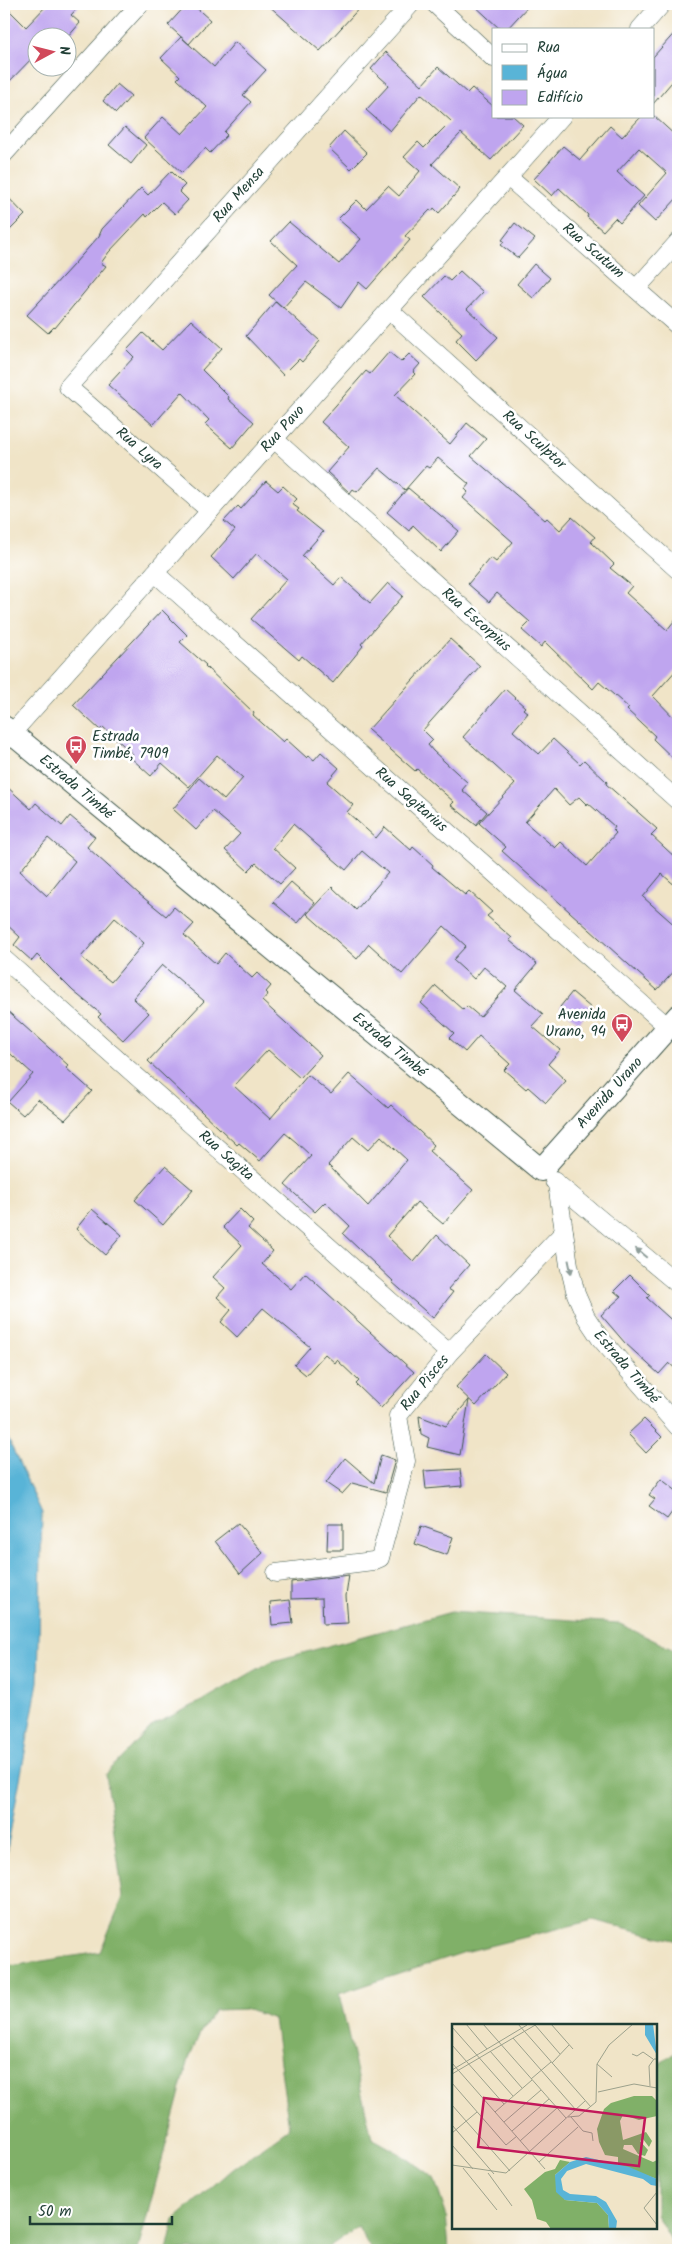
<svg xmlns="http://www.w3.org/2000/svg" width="682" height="2254" font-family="Kalam,sans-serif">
  <rect width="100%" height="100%" fill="#fff"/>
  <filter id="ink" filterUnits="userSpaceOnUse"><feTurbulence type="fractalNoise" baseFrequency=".02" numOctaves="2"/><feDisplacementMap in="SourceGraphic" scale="10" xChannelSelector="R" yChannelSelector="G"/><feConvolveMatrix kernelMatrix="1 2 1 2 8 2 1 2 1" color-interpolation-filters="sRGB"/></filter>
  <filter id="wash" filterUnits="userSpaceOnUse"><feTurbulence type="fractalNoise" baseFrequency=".0096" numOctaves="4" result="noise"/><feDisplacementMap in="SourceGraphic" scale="20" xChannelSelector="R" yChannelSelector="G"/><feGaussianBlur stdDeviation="1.12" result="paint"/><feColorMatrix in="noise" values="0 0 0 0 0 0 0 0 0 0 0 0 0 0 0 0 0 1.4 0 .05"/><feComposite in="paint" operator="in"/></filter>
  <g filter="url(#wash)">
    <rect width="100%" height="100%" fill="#f0e4c7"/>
    <!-- forest -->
    <g fill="#80b068" stroke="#50764e">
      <polygon points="451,1612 618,1623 678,1652 678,1941 593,1920 465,1952 339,1994 372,2138 404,2156 434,2178 446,2214 449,2250 371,2250 358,2227 324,2250 167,2250 174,2220 231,2170 289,2128 274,2019 246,2009 215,2010 200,2033 189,2058 138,2250 4,2250 4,1967 100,1952 123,1897 106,1774 153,1725 202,1701 270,1662"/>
      <polygon points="678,2048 678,2250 677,2250 656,2214 656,2145 658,2140 656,2131 656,2068"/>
    </g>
    <!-- water -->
    <polygon fill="#59b4d7" stroke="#3c7886" points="4,1430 42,1513 38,1682 4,1866"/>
    <g id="blocks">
      <!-- building -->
      <g fill="#bfa5ef" fill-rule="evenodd">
        <polygon points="48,4 81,4 71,15 80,23 67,38 38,38 38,52 4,87 4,5 26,27"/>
        <polygon points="187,4 192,4 210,20 189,44 168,25"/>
        <polygon points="267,4 363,4 320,51"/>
        <polygon points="473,4 530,4 507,29 500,29"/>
        <polygon points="678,29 678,75 653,104 653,57"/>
        <polygon points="181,37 214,67 235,42 266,70 243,95 251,102 224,132 227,135 210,153 205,148 182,173 144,138 163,117 182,134 207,107 177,79 180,76 161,58"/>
        <polygon points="386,52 422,85 438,67 467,93 472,88 493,106 493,116 513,116 523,125 491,160 461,133 432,164 460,189 439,213 434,208 432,211 430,210 405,236 410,240 367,289 359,282 341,308 306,282 283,308 269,295 297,265 271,241 289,222 339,264 361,239 338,219 357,200 366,209 388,186 399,196 420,171 404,157 418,142 424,148 451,121 421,94 390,131 366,110 389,85 371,69"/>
        <polygon points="117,84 131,96 116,113 103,101"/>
        <polygon points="642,116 654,116 678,138 678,197 655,222 638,206 667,173 639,148 617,172 644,196 620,223 615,218 603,231 587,217 588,215 559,188 552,196 534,179 563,146 580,160 610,126 622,137"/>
        <polygon points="125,127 146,145 131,164 109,145"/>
        <polygon points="344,131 367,153 351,169 329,148"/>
        <polygon points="171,171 185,185 179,191 188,200 175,214 162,202 147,217 145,214 109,252 101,263 106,266 55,328 54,327 48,333 27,315 74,264 99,236 102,229 141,188 148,195"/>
        <polygon points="4,193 25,215 4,236"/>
        <polygon points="515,223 535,239 518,258 501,245 504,241 502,240"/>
        <polygon points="534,264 550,278 533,298 517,284"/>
        <polygon points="460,271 483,292 467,309 498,337 476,360 456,340 462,333 424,297 444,276 450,281"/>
        <polygon points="276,301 320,341 302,362 299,359 283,375 246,336"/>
        <polygon points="191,320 222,348 202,370 229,397 228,399 254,422 232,448 205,424 209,420 182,392 153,425 108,385 134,357 127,350 143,333 162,350"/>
        <polygon points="389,352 401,362 409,354 420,364 413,372 415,374 395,395 450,444 467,423 486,439 471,456 545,520 547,518 560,530 572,517 595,537 591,542 614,564 610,568 632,586 626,593 667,630 678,616 678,668 653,696 678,722 678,763 653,739 655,736 627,710 629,708 599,682 593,689 545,642 541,647 522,630 530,622 497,593 489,602 468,584 489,559 491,558 496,562 513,542 463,498 468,492 465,489 469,484 438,458 429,468 426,466 405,490 379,468 357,492 353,489 350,493 327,472 349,447 321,422 366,371 370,374"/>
        <polygon points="266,481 278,491 283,486 297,499 292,504 299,509 297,511 323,532 302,556 334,585 341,577 370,603 388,583 403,596 361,644 363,646 333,683 302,656 299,660 251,619 287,579 257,553 234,579 211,557 235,530 224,521 238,506 241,509"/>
        <polygon points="408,488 459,531 441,552 413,525 409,531 387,512"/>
        <polygon points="162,610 187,635 180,642 206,665 205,666 254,713 253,715 283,742 286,739 307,758 309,756 314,760 321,752 339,768 327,782 353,805 347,812 376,838 385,827 411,850 413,847 433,865 432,867 465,895 469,891 492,912 487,916 512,938 509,940 537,964 515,990 543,1014 532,1026 560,1050 548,1064 566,1081 546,1103 528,1087 526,1089 504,1070 510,1064 479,1036 465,1052 449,1038 454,1033 421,1003 436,986 463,1010 467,1006 480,1017 507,987 484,967 474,979 453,960 466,946 444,926 402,974 369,944 357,959 307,914 332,887 356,910 388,873 362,851 346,870 293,824 273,848 295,868 280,884 256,863 248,871 225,850 240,834 213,811 196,830 173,809 199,778 224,800 243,778 217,755 189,787 162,763 151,776 130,757 133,754 103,727 100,730 73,705"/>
        <polygon points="450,639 480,666 423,730 433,740 428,745 433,751 468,783 462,790 487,812 476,825 451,805 454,802 417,769 415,771 368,730"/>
        <path d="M505,689L525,707L523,709L528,713L513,731L539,754L553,739L580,764L584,760L607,782L606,784L657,829L651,835L678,860V888L662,874L643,897L678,928V967L657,990L502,851L506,847L479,823L515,784L463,737ZM554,789L569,805L579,797L587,805L588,803L615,827L613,830L616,833L587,866L561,842L555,848L525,822Z"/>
        <path d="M4,784L31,809L36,803L62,826L70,816L95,837L87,847L139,894L166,916L174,907L194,924L184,935L216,964L225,953L252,978L257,973L271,986L266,992L268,994L262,1001L321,1055L300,1078L268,1050L234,1086L270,1119L308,1075L331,1094L349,1074L388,1108L391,1105L434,1145L429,1151L473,1190L443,1224L417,1202L387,1236L414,1262L437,1235L469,1265L448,1289L453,1292L433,1318L392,1282L393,1281L343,1234L350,1226L325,1202L315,1212L285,1185L311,1156L296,1142L285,1133L260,1161L239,1143L237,1145L148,1061L204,1001L162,965L133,998L149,1013L123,1040L98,1017L101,1014L73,991L37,955L32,961L14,945L20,937L4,922ZM48,838L75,861L47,896L20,871ZM115,918L144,943L111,982L81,957ZM381,1136L407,1160L368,1206L328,1165L353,1137L368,1150Z"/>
        <polygon points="291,882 315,903 298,923 273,902"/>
        <polygon points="572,992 591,1008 579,1023 560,1007"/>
        <polygon points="4,1008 68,1065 66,1068 92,1091 65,1120 38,1099 23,1115 8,1102 33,1074 4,1048"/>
        <polygon points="165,1166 193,1190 163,1225 135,1200"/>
        <polygon points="92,1209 122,1235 105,1255 76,1229"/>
        <polygon points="240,1209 253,1222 248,1228 273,1251 262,1264 291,1289 305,1273 414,1372 381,1408 356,1384 359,1381 337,1360 335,1363 325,1354 306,1375 294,1365 310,1347 263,1308 237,1337 221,1322 231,1310 217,1297 225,1288 213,1277 242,1245 223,1227"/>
        <polygon points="630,1275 650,1295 647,1298 678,1326 678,1371 669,1363 659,1374 625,1343 601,1315 621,1297 614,1291"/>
        <polygon points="486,1354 506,1373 476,1406 456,1387"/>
        <polygon points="469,1400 460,1455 427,1447 429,1438 421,1434 419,1416 446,1426"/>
        <polygon points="644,1419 662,1437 646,1453 628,1434"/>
        <polygon points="381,1455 395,1460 386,1492 352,1483 342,1494 326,1483 345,1458 374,1483"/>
        <polygon points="460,1469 462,1486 426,1489 424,1471"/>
        <polygon points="661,1479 678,1492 678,1504 667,1519 649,1506 655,1499 649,1495"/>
        <polygon points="238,1523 263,1553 240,1574 215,1541"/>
        <polygon points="328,1524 343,1524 343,1550 327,1550"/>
        <polygon points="421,1526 453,1537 447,1555 415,1544"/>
        <polygon points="349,1575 346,1596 348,1623 323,1624 322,1598 291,1599 291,1582"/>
        <polygon points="290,1600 293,1623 272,1625 270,1602"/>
      </g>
    </g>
  </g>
  <g filter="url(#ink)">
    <use href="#blocks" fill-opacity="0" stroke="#3e564a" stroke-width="1"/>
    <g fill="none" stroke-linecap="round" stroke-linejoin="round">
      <!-- minor casing -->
      <g stroke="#3e564a" stroke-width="19">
        <g id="minor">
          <polyline points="435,4 493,58"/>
          <polyline points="640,29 662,4"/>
          <polyline points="4,154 140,4"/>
          <polyline points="508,177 678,326"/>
          <polyline points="636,289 678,242"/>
          <polyline points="389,310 678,570"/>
          <polyline points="274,439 678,801"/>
          <polyline points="210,511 68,387 411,4"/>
          <polyline points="155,573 668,1027"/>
          <polyline points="4,742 562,116"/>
          <polyline points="4,959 449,1353"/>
          <polyline points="554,1181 678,1284"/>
          <polyline points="557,1184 569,1265 576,1294 586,1317 600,1338 678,1427"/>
          <polyline points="276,1573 373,1561 380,1558 406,1461 398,1416 449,1353 564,1232"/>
        </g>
      </g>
      <!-- tertiary casing -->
      <g stroke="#3e564a" stroke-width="24">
        <polyline id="tertiary" points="4,727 541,1170 678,1016"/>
      </g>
      <!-- minor -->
      <use href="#minor" stroke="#fff" stroke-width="18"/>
      <!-- tertiary -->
      <use href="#tertiary" stroke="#fff" stroke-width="22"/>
    </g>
    <!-- one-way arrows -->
    <defs><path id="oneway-solid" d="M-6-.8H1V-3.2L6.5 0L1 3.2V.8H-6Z" transform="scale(1.25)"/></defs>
    <g fill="#8f9e9a">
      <use href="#oneway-solid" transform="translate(641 1253) rotate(-140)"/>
      <use href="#oneway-solid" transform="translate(570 1267) rotate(78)"/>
    </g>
  </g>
  <!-- icons -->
  <defs>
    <g id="bus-pin" transform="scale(1.125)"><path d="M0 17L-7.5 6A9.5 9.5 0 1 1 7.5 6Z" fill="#d1495b" stroke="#fff"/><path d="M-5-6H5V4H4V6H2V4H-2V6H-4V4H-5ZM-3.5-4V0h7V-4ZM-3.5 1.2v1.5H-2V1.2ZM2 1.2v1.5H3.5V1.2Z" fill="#fff"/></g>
  </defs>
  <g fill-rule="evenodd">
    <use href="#bus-pin" x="76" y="746"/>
    <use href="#bus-pin" x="622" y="1024"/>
  </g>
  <g text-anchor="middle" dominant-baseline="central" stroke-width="5" stroke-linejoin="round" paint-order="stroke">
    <!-- street labels -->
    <g font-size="15" fill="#1f3d34" stroke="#fff">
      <text transform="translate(239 195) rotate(-48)">Rua Mensa</text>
      <text transform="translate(593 251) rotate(41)">Rua Scutum</text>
      <text transform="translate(283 429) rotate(-48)">Rua Pavo</text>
      <text transform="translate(534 440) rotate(42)">Rua Sculptor</text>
      <text transform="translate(139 449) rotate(41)">Rua Lyra</text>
      <text transform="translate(476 620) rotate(42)">Rua Escorpius</text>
      <text transform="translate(76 787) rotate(40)">Estrada Timbé</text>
      <text transform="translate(411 800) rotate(41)">Rua Sagitarius</text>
      <text transform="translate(389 1045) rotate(40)">Estrada Timbé</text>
      <text transform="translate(610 1093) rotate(-48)">Avenida Urano</text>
      <text transform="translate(226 1156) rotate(41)">Rua Sagita</text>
      <text transform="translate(626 1367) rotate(49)">Estrada Timbé</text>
      <text transform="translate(425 1383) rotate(-51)">Rua Pisces</text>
    </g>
    <!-- poi labels -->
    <g font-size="15" fill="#1f3d34" stroke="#fff" text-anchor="start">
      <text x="92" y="737">Estrada<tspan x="92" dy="17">Timbé, 7909</tspan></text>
      <text x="606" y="1015" text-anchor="end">Avenida<tspan x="606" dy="17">Urano, 94</tspan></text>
    </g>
  </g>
  <!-- overview -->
  <g transform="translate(452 2024)">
    <rect width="205" height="205" fill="#f0e4c7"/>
    <path d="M182,72H200L205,77V92L187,96L171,91L168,97L171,116L194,108L200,117L197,123L191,115L188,117L196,126L193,132L186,130L180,121H172L171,125L201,138L205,136V155L166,141V133L153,131L147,118L145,105L152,85L159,79ZM108,136L118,138L103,151L113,176L145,179L156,191L157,205H99L94,198L85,195L80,176L72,165L93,148L103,145Z" fill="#80b068"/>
    <path d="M193,0H201L205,31L193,11ZM134,133L177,143L205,155V162L199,161L191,155L134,140L115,147L109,155L111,166L118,170L144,172L154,178L165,197L164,205H157L156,191L145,179L113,176L104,168L103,151L118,138Z" fill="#59b4d7"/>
    <path fill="none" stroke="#9ca18c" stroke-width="1" d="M14,0L35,25M31,0L114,94M66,0L139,83M99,0L121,25M83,1L108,30M0,3L61,72M61,14L124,86M0,21L52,80M38,27L70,64M180,30L185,32L191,28L201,35M0,39L93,145M100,39L117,21M145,40L160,53M0,46L75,1M0,50L85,0M79,55L99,38M0,59L54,121L65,112M198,62L197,42L202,35H205M146,68L182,60L205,64M0,81L58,147M43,88L80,56M116,93L127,92L144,78L145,40L157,21L181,0M119,93L131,107L140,109L141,117M52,98L89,66M0,101L42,150M60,107L97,75M0,109L25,88M68,117L105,84M0,121L21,145M87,138L126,103M0,141L54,149L133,77M11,144L45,186M36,149L60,182M205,168L192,184L205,201"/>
    <path fill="#c2185b" fill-opacity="0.15" stroke="#c2185b" stroke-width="2.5" d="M32,74L193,94L187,142L26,123Z"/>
    <rect width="205" height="205" fill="none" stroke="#1f3d34" stroke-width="2.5"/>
  </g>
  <!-- margin -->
  <rect width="682" height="2254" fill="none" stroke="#fff" stroke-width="20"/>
  <!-- legend -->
  <rect x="492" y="28" width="162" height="90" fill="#ffffff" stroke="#a5b1ae"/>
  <rect x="502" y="44" width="25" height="8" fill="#ffffff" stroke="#a5b1ae"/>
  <text x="537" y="52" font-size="15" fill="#1f3d34">Rua</text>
  <rect x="502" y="65" width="25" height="15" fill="#59b4d7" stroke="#a5b1ae"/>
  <text x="537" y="78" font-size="15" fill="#1f3d34">Água</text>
  <rect x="502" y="90" width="25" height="15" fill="#bfa5ef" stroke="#a5b1ae"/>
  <text x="537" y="102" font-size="15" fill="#1f3d34">Edifício</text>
  <!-- north arrow -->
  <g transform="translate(52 52) rotate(83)"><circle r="24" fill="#ffffff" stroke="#a5b1ae"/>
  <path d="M0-4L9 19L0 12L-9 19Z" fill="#d1495b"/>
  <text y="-8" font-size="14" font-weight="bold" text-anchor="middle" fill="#1f3d34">N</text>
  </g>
  <!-- scale -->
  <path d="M30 2216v8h142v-8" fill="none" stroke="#1f3d34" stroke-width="2.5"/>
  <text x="38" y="2216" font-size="15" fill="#1f3d34" stroke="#ffffff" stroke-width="4" paint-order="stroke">50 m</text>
</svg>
